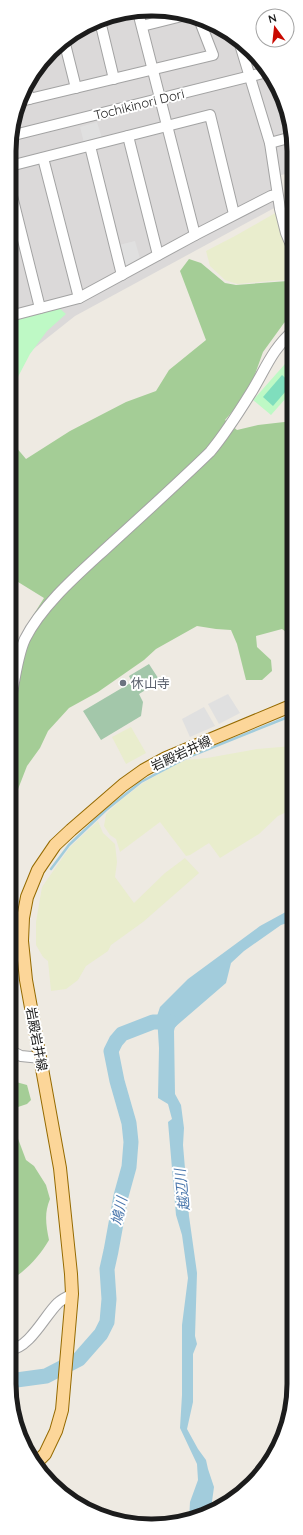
<svg xmlns="http://www.w3.org/2000/svg" width="303" height="1535" font-family="Quicksand,'Noto Sans JP',sans-serif">
  <rect width="100%" height="100%" fill="#eeeae2"/>
  <!-- residential -->
  <polygon fill="#dbd9d9" points="170,10 215,24 252,51 279,89 294,142 294,172 273,177 276,207 75,316 22,358 10,376 10,133 28,80 65,39 114,14"/>
  <!-- farmland -->
  <g fill="#e9edcd">
    <polygon points="277,212 281,232 294,263 294,279 237,284 225,280 210,266 206,251 235,236"/>
    <polygon points="131,727 146,753 126,764 112,737"/>
    <polygon points="293,746 293,809 278,816 259,834 220,858 209,843 190,855 186,856 160,822 120,852 116,839 110,835 104,826 106,814 121,800 143,783 175,765 186,760 207,758 257,749"/>
    <polygon points="98,821 103,833 115,844 117,862 115,877 134,903 165,873 185,858 199,873 143,922 111,945 108,951 86,966 78,980 66,989 51,991 48,961 43,957 36,945 36,922 42,887 70,847"/>
  </g>
  <!-- forest -->
  <g fill="#a4cd96">
    <polygon points="189,259 201,263 225,283 236,285 288,281 294,285 294,315 284,323 263,352 254,377 238,405 225,420 237,430 258,425 293,421 293,637 282,629 256,636 257,647 271,660 272,671 262,680 246,680 237,644 231,630 216,629 197,626 156,649 144,660 98,692 69,708 48,731 40,748 27,766 13,802 18,812 10,828 10,722 20,677 16,653 27,625 44,598 10,577 10,440 26,459 70,431 126,402 156,391 169,370 206,340 180,271"/>
    <path d="M9,1070L16,1082L27,1085L31,1100L27,1104L15,1108L14,1117L17,1136L26,1160L34,1166L46,1185L50,1199C44,1213 46,1225 49,1240C39,1257 26,1271 9,1281Z"/>
  </g>
  <!-- cemetery -->
  <polygon fill="#a3c7aa" points="149,664 160,681 139,694 143,702 141,716 101,740 83,711 132,682 129,676"/>
  <!-- park -->
  <g fill="#bef9c5">
    <polygon points="58,307 66,314 47,331 30,354 10,392 10,319"/>
    <polygon points="285,364 294,372 294,389 271,415 253,400"/>
  </g>
  <!-- pitch -->
  <polygon fill="#7fdebd" points="282,375 292,384 273,406 263,397"/>
  <!-- parking -->
  <g fill="#e0e0e0">
    <polygon points="97,122 102,138 84,143 80,127"/>
    <polygon points="135,241 140,258 125,267 119,245"/>
    <polygon points="228,694 240,713 219,724 208,704"/>
    <polygon points="204,707 215,726 190,737 182,719"/>
  </g>
  <!-- water -->
  <polygon fill="#a2ccdc" points="293,908 293,921 281,925 244,951 231,963 226,983 175,1027 174,1031 175,1094 181,1105 184,1128 183,1145 189,1216 197,1273 195,1336 197,1344 193,1354 193,1402 187,1429 198,1449 206,1460 208,1469 214,1487 211,1509 202,1507 199,1518 189,1520 190,1502 198,1480 197,1464 180,1428 182,1395 182,1325 188,1278 182,1235 176,1215 168,1122 172,1119 168,1104 158,1098 159,1048 157,1016 160,1007 188,979 260,926"/>
  <g fill="none" stroke-linecap="round" stroke-linejoin="round">
    <!-- stream -->
    <polyline stroke="#a2ccdc" stroke-width="2.5" points="51,869 69,845 106,810 141,782 186,758 293,715"/>
    <!-- river -->
    <polyline stroke="#a2ccdc" stroke-width="15" points="9,1381 46,1376 79,1359 101,1334 107,1322 109,1299 107,1269 111,1251 121,1196 129,1167 131,1142 129,1123 117,1081 111,1051 116,1041 122,1034 153,1022 170,1022"/>
    <!-- minor casing -->
    <g stroke="#a3a3a3" stroke-width="12">
      <g id="minor">
        <polyline points="138,12 195,235"/>
        <polyline points="100,21 114,79"/>
        <polyline points="142,26 186,15"/>
        <polyline points="64,40 76,88"/>
        <polyline points="239,41 270,143 280,209 286,233 294,252"/>
        <polyline points="26,86 29,99"/>
        <polyline points="21,101 213,55 199,19"/>
        <polyline points="10,136 267,72"/>
        <polyline points="128,136 158,255"/>
        <polyline points="270,143 292,137"/>
        <polyline points="90,146 122,275"/>
        <polyline points="43,158 79,298"/>
        <polyline points="10,166 210,115 234,214"/>
        <polyline points="10,188 40,308"/>
        <polyline points="10,316 79,298 195,235 271,196 277,195"/>
        <path d="M10,704C14,685 17,656 25,639C43,603 83,570 112,543C145,513 178,483 210,452C226,433 239,412 252,391C266,368 272,349 294,330"/>
        <polyline points="9,1043 13,1052 21,1056 41,1058"/>
        <path d="M9,1350C30,1348 45,1315 58,1303C62,1299 68,1297 72,1294"/>
      </g>
    </g>
    <!-- major casing -->
    <g stroke="#956a00" stroke-width="14">
      <polyline id="major" points="36,1463 45,1454 56,1431 62,1410 72,1294 71,1274 60,1168 26,980 22,941 23,918 27,897 38,870 55,845 71,830 123,785 144,770 166,758 293,705"/>
    </g>
    <!-- minor -->
    <use href="#minor" stroke="#fff" stroke-width="10"/>
    <!-- major -->
    <use href="#major" stroke="#fcd699" stroke-width="12"/>
  </g>
  <!-- markers -->
  <circle fill="#6b7280" stroke="#fff" stroke-width="1.5" cx="123" cy="683" r="4"/>
  <g text-anchor="middle" dominant-baseline="central" stroke-width="4" stroke-linejoin="round" paint-order="stroke">
    <!-- street labels -->
    <g font-size="13" fill="#1c1c1c" stroke="#fff">
      <text transform="translate(139 104) rotate(-14)">Tochikinori Dori</text>
      <text transform="translate(181 753) rotate(-25)">岩殿岩井線</text>
      <text transform="translate(37 1039) rotate(79)">岩殿岩井線</text>
    </g>
    <!-- worship labels -->
    <g font-size="13" fill="#5b616d" stroke="#fff" text-anchor="start">
      <text x="131" y="683">休山寺</text>
    </g>
    <!-- water labels -->
    <g font-size="14" font-style="italic" fill="#4976ac" stroke="#fff">
      <text transform="translate(182 1190) rotate(-96)">越辺川</text>
      <text transform="translate(119 1211) rotate(-78)">鳩川</text>
    </g>
  </g>
  <!-- crop -->
  <path d="M0 0H303V1535H0ZM151 16H152A135 135 0 0 1 287 151V1384A135 135 0 0 1 152 1519H151A135 135 0 0 1 16 1384V151A135 135 0 0 1 151 16Z" fill="#fff" fill-rule="evenodd"/>
  <path fill="none" stroke="#1c1c1c" stroke-width="5" d="M151 16H152A135 135 0 0 1 287 151V1384A135 135 0 0 1 152 1519H151A135 135 0 0 1 16 1384V151A135 135 0 0 1 151 16Z"/>
  <!-- north arrow -->
  <g transform="translate(275 28) rotate(345)"><circle r="19" fill="#ffffff" stroke="#a4a4a4"/>
  <path d="M0-3L7 15L0 10L-7 15Z" fill="#c90900"/>
  <text y="-6" font-size="11" font-weight="bold" text-anchor="middle" fill="#1c1c1c">N</text>
  </g>
</svg>
